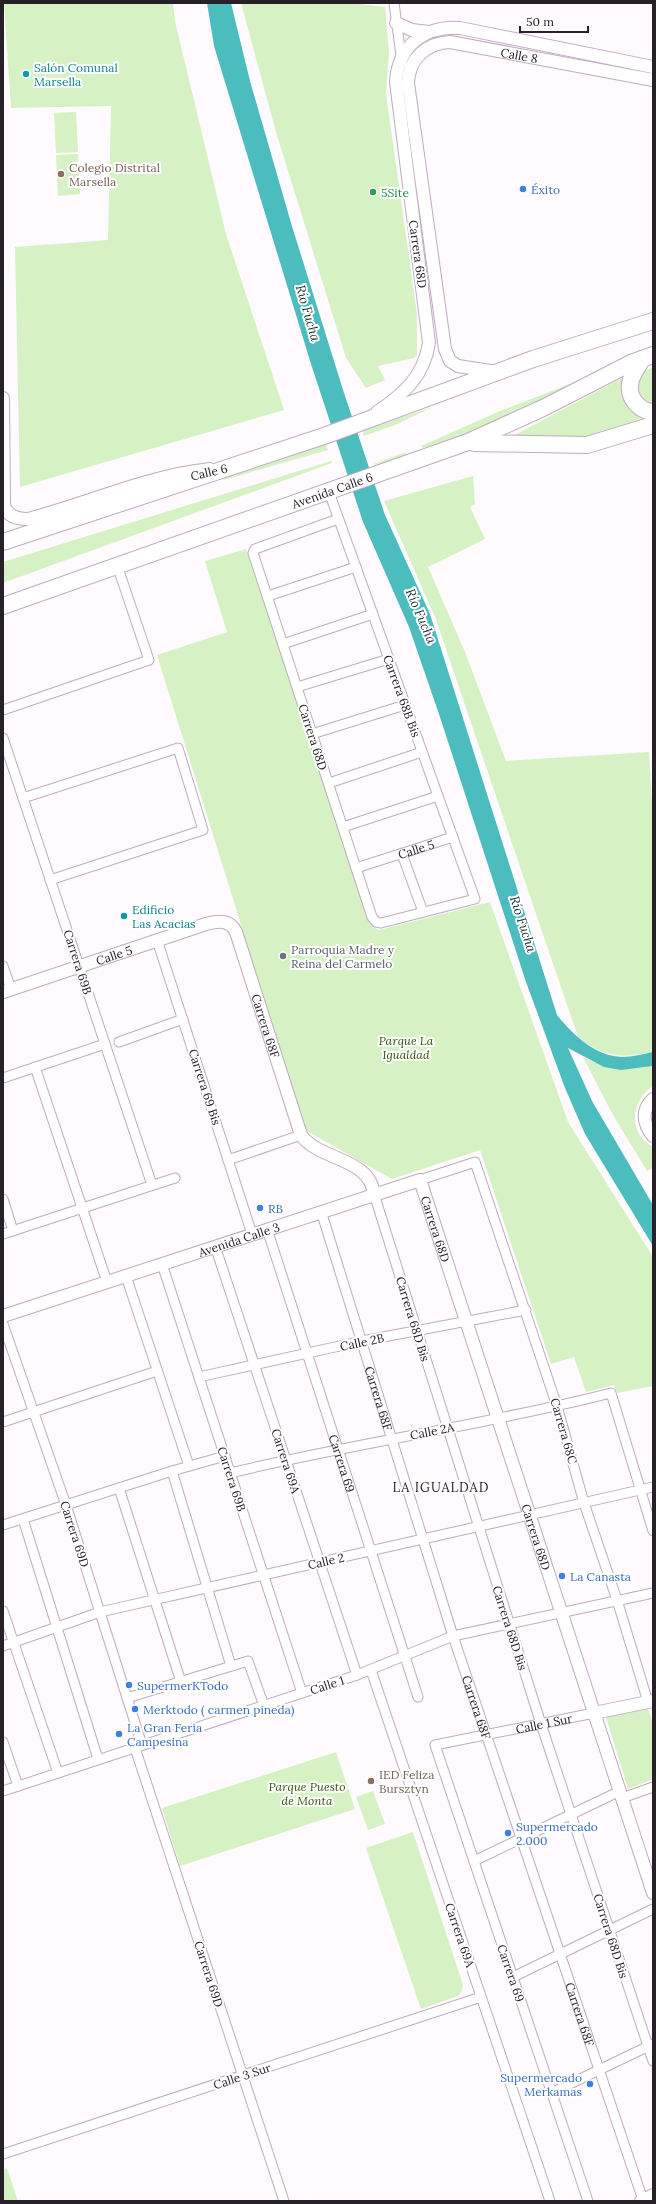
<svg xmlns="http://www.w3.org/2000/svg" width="656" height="2204" font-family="Lora,serif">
  <rect width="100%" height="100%" fill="#fefafe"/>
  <!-- green -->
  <g fill="#d6f1c3">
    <polygon points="4,3 173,3 175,21 226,234 284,410 20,487 15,247 108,240 111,106 11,108"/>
    <polygon points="241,3 350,3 385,7 389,52 386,94 417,314 417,355 414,358 378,366 385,380 366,388 346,358 276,132"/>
    <polygon points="76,112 78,152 56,153 54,113"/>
    <polygon points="78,154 80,194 58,196 56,155"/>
    <polygon points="613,367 469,434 423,448 421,446 500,411"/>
    <polygon points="653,367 653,406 649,406 638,396 636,379 642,373"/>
    <polygon points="624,377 653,419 588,438 509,438"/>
    <polygon points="433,407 395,425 364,436 363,430"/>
    <polygon points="325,443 328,450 224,480 223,477"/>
    <polygon points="403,453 414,455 376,468 374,464"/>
    <polygon points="331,461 332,463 3,583 3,562"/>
    <path d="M473,476L475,504L470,507L485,539L428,567L465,652L506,761L649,752L653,818V1052C622,1058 604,1058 578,1037L435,617L384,501Z"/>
    <polygon points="246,549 369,921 373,927 379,930 490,902 568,1122 653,1257 653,1386 617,1393 614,1385 586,1392 574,1357 551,1364 480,1150 392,1179 305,1130 157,655 227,632 205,561"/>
    <path d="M583,1057C610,1070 624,1071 653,1066V1086C630,1101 628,1133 653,1147V1168L647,1171L613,1115Z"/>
    <polygon points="648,1708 653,1723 653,1779 628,1789 606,1717"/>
    <polygon points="336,1752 355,1809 180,1866 162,1808"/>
    <polygon points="373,1791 385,1824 368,1830 356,1797"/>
    <polygon points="413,1832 463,1985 462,1991 458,1996 421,2009 366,1848"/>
    <polygon points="7,2168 18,2201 3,2201 3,2170"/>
  </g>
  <!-- water -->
  <path fill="#4cbdbf" d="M207,3H231L250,81L291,223L344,393L385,515L430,614L557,1015C573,1035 595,1056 622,1057C632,1057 643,1054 653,1052V1066L621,1070L604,1067L568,1048L592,1101L653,1205V1246L585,1134L565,1088L526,982L440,717L409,627L363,522L311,364L214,46Z"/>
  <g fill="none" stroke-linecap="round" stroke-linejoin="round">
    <!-- street casing -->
    <g stroke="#bfaac0" stroke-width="11">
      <g id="street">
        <polyline points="394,3 402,63"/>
        <polyline points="329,492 475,899 381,923 376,922 372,917 253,553 255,549 338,519"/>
        <polyline points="268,596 356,567"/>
        <polyline points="283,644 373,614"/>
        <polyline points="297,687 389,659"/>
        <polyline points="3,710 149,660 117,565"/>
        <polyline points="312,734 405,705"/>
        <polyline points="3,738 152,1185"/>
        <polyline points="329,783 422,752"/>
        <polyline points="23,798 178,748 203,830 50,880"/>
        <polyline points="343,827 438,796"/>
        <polyline points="402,854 423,912"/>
        <path id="s1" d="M356,868L453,837"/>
        <polyline points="157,940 252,1234"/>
        <polyline points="3,966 11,989"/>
        <polyline points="119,1042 183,1019"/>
        <polyline points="35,1067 107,1282"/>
        <polyline points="3,1078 105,1044"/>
        <polyline points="228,1160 301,1135"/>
        <polyline points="420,1180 475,1162 557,1406 584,1503 617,1600 648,1702"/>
        <polyline points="374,1194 541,1724 653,2061"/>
        <polyline points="3,1199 13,1231"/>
        <path id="s2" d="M321,1211L453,1636L643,2200"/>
        <path id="s3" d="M267,1229L418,1697"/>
        <polyline points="3,1234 175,1178"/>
        <polyline points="215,1246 357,1675"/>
        <polyline points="162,1264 302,1693"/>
        <polyline points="126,1276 189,1466"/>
        <polyline points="3,1324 66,1505 142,1745"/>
        <polyline points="199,1377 362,1341 526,1310"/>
        <polyline points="3,1422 157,1371"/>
        <polyline points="172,1471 231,1666"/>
        <path d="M230,1473C356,1443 485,1425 611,1393L653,1531"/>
        <polyline points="119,1488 181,1682"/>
        <polyline points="23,1519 98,1759"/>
        <polyline points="3,1525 172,1471 225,1456"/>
        <polyline points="3,1611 58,1773"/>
        <polyline points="3,1646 100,1612 653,1487"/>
        <polyline points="371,1670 550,2201"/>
        <polyline points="127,1698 248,1661 264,1706"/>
        <polyline points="3,1742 18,1786"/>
        <polyline points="135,1748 284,2201"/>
        <polyline points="3,1791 357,1675 453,1636 653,1593"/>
        <polyline points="622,1798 653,1787"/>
        <polyline points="474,1861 620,1791"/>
        <polyline points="513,1977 653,1909"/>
        <polyline points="551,2093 653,2044"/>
        <polyline points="3,2154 481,1997"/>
        <path id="s4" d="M588,2201L435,1745L594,1713"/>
      </g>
    </g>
    <!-- secondary casing -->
    <g stroke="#bfaac0" stroke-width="14">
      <g id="secondary">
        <polyline points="396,23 412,30 429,32"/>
        <path id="s5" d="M497,372L458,366L450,361L445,349L408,83C409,58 427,43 450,42L653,80"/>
        <path d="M3,398L4,504C6,516 17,519 28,519C89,503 146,476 210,469"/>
        <path d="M377,412C404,394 424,376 429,343L396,82C398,45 425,26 460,28L653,67"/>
        <path id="s6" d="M3,992L206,924C218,921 230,919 236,932L301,1135C319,1161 370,1157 374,1194"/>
        <path d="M653,1099C641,1110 643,1124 653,1136"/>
        <path id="s7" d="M3,1316L420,1180L653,1893"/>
        <polyline points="594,1713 653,1701"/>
        <polyline points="641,2201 653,2195"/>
      </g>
    </g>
    <!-- highway casing -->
    <g stroke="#bfaac0" stroke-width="18">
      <g id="highway">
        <path d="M642,359C638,367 631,375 630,384C628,398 639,411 653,412"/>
        <polyline points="474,443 587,445 653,425"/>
        <polyline points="3,542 324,436 533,359 653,321"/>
        <path id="s8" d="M3,606L468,442L543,408L631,363L653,355"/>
      </g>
    </g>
    <!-- street -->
    <use href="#street" stroke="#fff" stroke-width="9"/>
    <!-- secondary -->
    <use href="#secondary" stroke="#fff" stroke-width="12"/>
    <!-- highway -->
    <use href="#highway" stroke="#fff" stroke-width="16"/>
  </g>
  <!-- markers -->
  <g fill="#0f9aa8" stroke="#fff" stroke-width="1.5">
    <circle cx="26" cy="74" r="4"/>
    <circle cx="124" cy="916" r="4"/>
  </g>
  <g fill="#8d6e63" stroke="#fff" stroke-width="1.5">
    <circle cx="61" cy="174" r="4"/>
    <circle cx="371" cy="1781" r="4"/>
  </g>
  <g fill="#3f7fe0" stroke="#fff" stroke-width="1.5">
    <circle cx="523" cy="189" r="4"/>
    <circle cx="260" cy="1208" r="4"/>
    <circle cx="562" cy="1576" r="4"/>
    <circle cx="129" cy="1685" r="4"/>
    <circle cx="135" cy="1709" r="4"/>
    <circle cx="119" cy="1734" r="4"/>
    <circle cx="508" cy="1833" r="4"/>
    <circle cx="590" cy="2084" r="4"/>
  </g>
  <circle fill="#2e9e5b" stroke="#fff" stroke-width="1.5" cx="373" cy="192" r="4"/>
  <circle fill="#6b7280" stroke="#fff" stroke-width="1.5" cx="283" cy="956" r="4"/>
  <g text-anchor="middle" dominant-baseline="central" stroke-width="4" stroke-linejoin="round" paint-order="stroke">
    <!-- street labels -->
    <g font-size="12" fill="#282028" stroke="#fff">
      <text stroke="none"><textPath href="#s5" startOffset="466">Calle 8</textPath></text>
      <text transform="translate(418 254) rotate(82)">Carrera 68D</text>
      <text transform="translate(209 472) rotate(-13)">Calle 6</text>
      <text stroke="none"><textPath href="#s8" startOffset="349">Avenida Calle 6</textPath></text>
      <text transform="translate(402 696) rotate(70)">Carrera 68B Bis</text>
      <text transform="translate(313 737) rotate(72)">Carrera 68D</text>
      <text stroke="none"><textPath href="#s1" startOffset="63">Calle 5</textPath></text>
      <text stroke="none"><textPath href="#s6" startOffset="117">Calle 5</textPath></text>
      <text transform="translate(78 962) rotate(72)">Carrera 69B</text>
      <text stroke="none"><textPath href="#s6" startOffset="347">Carrera 68F</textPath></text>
      <text transform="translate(205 1087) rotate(72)">Carrera 69 Bis</text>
      <text stroke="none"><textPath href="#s7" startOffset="490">Carrera 68D</textPath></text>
      <text stroke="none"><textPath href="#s7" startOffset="248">Avenida Calle 3</textPath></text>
      <text transform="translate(413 1319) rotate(73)">Carrera 68D Bis</text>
      <text transform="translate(362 1342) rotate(-12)">Calle 2B</text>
      <text stroke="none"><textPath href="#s2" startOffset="196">Carrera 68F</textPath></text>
      <text transform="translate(432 1431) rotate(-11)">Calle 2A</text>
      <text transform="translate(564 1431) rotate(74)">Carrera 68C</text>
      <text transform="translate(286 1461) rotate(72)">Carrera 69A</text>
      <text stroke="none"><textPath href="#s3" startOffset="246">Carrera 69</textPath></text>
      <text transform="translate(232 1479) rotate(72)">Carrera 69B</text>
      <text transform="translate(75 1534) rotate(72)">Carrera 69D</text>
      <text stroke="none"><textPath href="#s7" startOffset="814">Carrera 68D</textPath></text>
      <text transform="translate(326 1561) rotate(-13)">Calle 2</text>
      <text transform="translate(510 1628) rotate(72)">Carrera 68D Bis</text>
      <text transform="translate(327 1685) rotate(-18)">Calle 1</text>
      <text stroke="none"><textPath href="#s2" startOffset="520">Carrera 68F</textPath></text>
      <text stroke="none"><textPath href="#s4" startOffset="592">Calle 1 Sur</textPath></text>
      <text transform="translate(460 1935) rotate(71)">Carrera 69A</text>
      <text transform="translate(611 1936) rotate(72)">Carrera 68D Bis</text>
      <text transform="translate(511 1973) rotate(71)">Carrera 69</text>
      <text transform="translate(209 1974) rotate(72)">Carrera 69D</text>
      <text stroke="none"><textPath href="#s2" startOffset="844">Carrera 68F</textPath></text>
      <text transform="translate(242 2076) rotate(-18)">Calle 3 Sur</text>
    </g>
    <!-- culture labels -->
    <g font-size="12" fill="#0d838f" stroke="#fff" text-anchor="start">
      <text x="34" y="67">Salón Comunal<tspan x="34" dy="14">Marsella</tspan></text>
      <text x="132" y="909">Edificio<tspan x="132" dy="14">Las Acacias</tspan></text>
    </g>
    <!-- education labels -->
    <g font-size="12" fill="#785e54" stroke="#fff" text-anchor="start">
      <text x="69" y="167">Colegio Distrital<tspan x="69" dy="14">Marsella</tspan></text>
      <text x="379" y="1774">IED Feliza<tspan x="379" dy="14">Bursztyn</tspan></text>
    </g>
    <!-- shop labels -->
    <g font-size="12" fill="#366cbe" stroke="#fff" text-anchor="start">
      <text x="531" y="189">Éxito</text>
      <text x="268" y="1208">RB</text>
      <text x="570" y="1576">La Canasta</text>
      <text x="137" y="1685">SupermerKTodo</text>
      <text x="143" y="1709">Merktodo ( carmen pineda)</text>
      <text x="127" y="1727">La Gran Feria<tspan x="127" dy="14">Campesina</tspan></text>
      <text x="516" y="1826">Supermercado<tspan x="516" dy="14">2.000</tspan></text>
      <text x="582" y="2077" text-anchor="end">Supermercado<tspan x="582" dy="14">Merkamas</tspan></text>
    </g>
    <!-- leisure labels -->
    <g font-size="12" fill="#27864d" stroke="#fff" text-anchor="start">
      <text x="381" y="192">5Site</text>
    </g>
    <!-- worship labels -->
    <g font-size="12" fill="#5b616d" stroke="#fff" text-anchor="start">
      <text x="291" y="949">Parroquia Madre y<tspan x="291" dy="14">Reina del Carmelo</tspan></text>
    </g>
    <!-- park labels -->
    <g font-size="12" font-style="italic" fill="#32540c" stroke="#fff">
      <text x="406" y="1040">Parque La<tspan x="406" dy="14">Igualdad</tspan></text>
      <text x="307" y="1786">Parque Puesto<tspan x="307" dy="14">de Monta</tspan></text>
    </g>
    <!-- water labels -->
    <g font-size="13" font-style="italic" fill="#192e2e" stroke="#fff">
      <text transform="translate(308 313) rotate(74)">Río Fucha</text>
      <text transform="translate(421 616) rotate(67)">Río Fucha</text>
      <text transform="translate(523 924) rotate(72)">Río Fucha</text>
    </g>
    <!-- neighbourhood labels -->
    <g font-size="13" letter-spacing="1" fill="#282028" stroke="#fff">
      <text x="441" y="1487">LA IGUALDAD</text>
    </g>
  </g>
  <!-- border -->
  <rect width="656" height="2204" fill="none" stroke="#282028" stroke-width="8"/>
  <!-- scale -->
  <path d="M520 26v6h68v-6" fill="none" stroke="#282028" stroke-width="2"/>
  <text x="526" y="26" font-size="12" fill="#282028" stroke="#ffffff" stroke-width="3" paint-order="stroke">50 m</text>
</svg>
